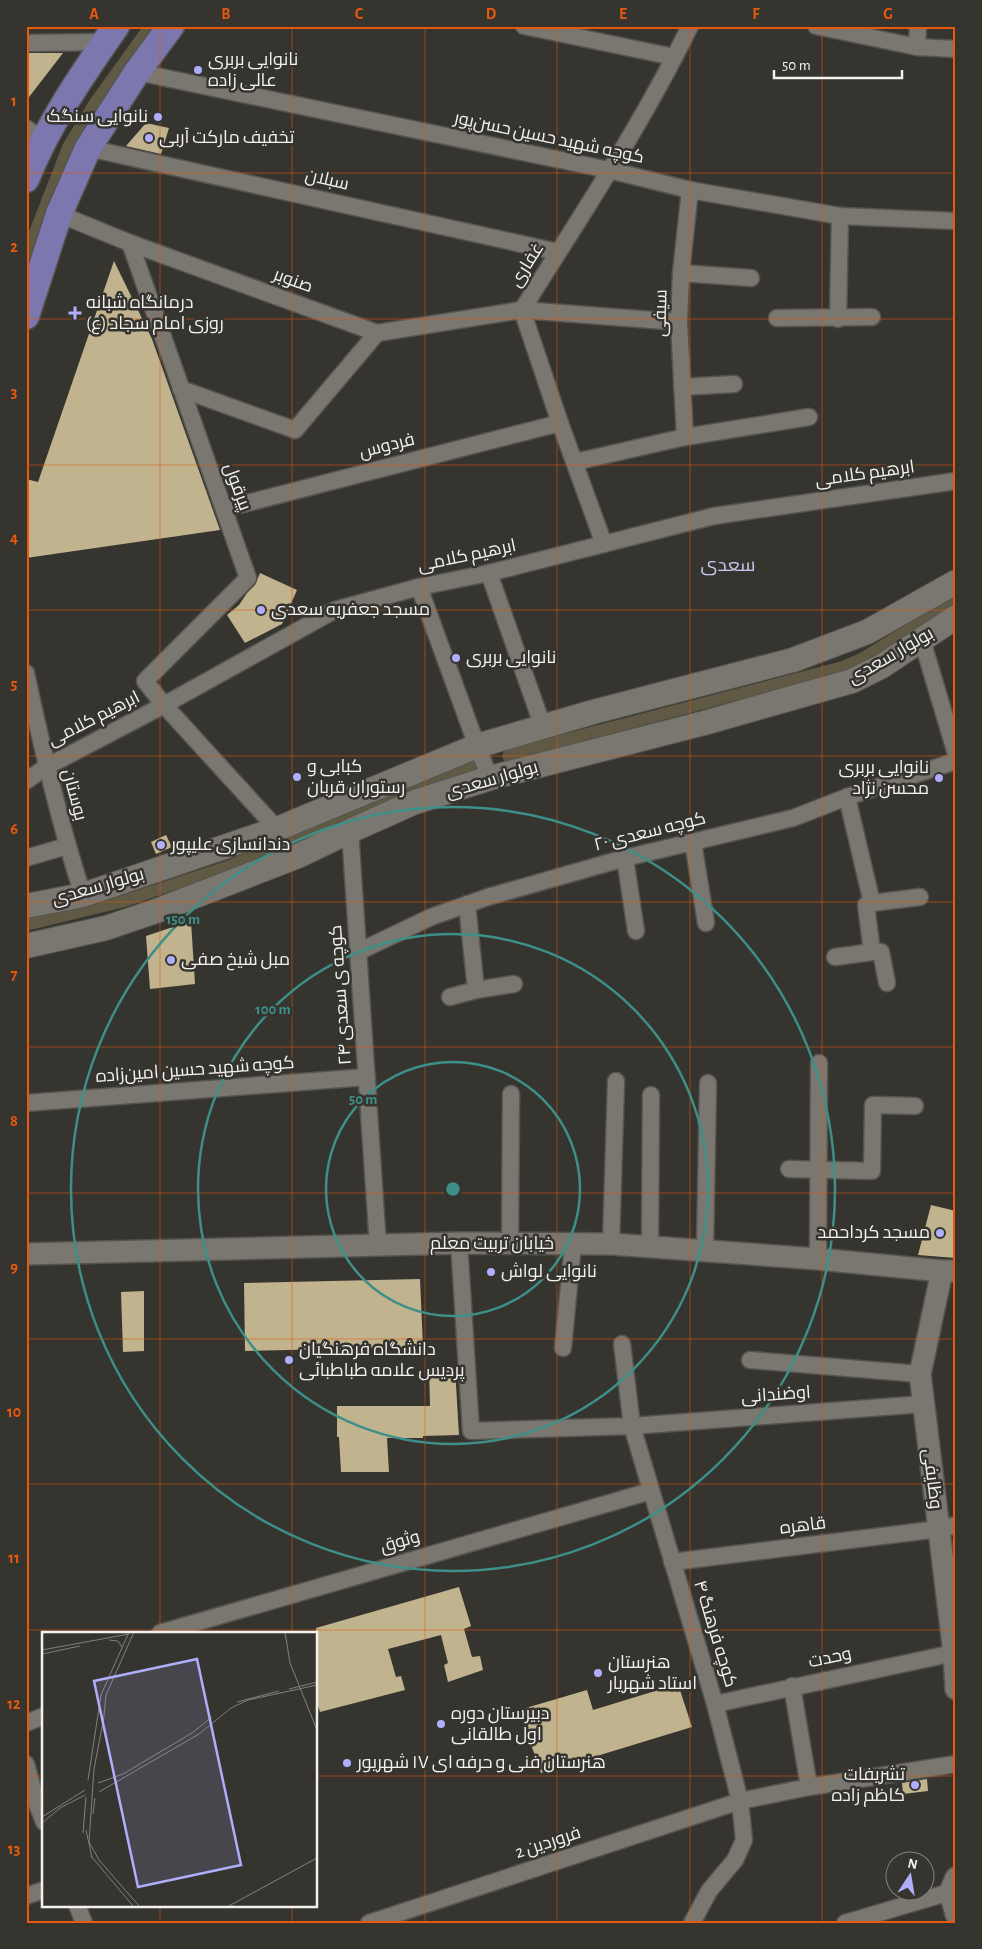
<svg xmlns="http://www.w3.org/2000/svg" width="982" height="1949" font-family="'Alegreya Sans',Cairo,sans-serif">
  <rect width="100%" height="100%" fill="#36342f"/>
  <!-- green -->
  <g fill="#605943">
    <polygon points="143,26 159,26 26,283 26,239 63,144 89,101"/>
    <polygon points="956,593 956,605 865,662 844,672 509,761 504,761 502,756 504,751 514,747 842,661 860,653"/>
    <polygon points="470,760 475,762 479,768 469,776 238,869 125,907 26,931 26,919 120,896 229,860"/>
  </g>
  <!-- building -->
  <g fill="#c0b38e">
    <polygon points="26,53 63,53 26,101"/>
    <polygon points="146,123 169,128 161,154 126,146"/>
    <polygon points="114,261 152,339 220,530 26,558 26,479 38,482"/>
    <polygon points="260,573 297,590 282,624 245,643 227,615 239,605 247,593 255,585"/>
    <polygon points="166,835 172,847 156,854 151,842"/>
    <polygon points="191,921 195,984 150,989 146,936"/>
    <polygon points="931,1205 956,1211 956,1258 918,1255"/>
    <polygon points="420,1279 423,1347 245,1351 244,1283"/>
    <polygon points="144,1291 144,1351 123,1352 121,1292"/>
    <polygon points="429,1368 455,1368 459,1435 423,1436 423,1438 387,1438 389,1472 341,1472 339,1437 337,1437 337,1406 430,1406"/>
    <polygon points="459,1587 471,1626 464,1629 472,1657 480,1656 483,1670 448,1682 444,1665 448,1663 441,1635 388,1649 396,1677 401,1676 405,1690 320,1712 316,1700 316,1628"/>
    <polygon points="678,1684 692,1727 541,1773 519,1710 587,1690 593,1710"/>
    <polygon points="927,1779 928,1791 903,1794 902,1783"/>
  </g>
  <g fill="none" stroke-linecap="round" stroke-linejoin="round">
    <!-- minor casing -->
    <g stroke="#55544f" stroke-width="19">
      <g id="minor">
        <polyline points="524,26 674,57"/>
        <polyline points="816,26 917,47 956,49"/>
        <polyline points="26,43 105,42"/>
        <polyline points="917,47 918,26"/>
        <polyline points="137,72 609,170 690,190 840,216 956,221"/>
        <polyline points="26,128 43,140"/>
        <polyline points="88,148 558,252"/>
        <polyline points="59,214 130,243 377,333 522,310 679,322"/>
        <polyline points="130,243 248,578 145,681 164,705 277,829"/>
        <polyline points="681,273 751,278"/>
        <polyline points="777,318 872,317"/>
        <polyline points="838,319 840,216"/>
        <polyline points="682,387 734,384"/>
        <polyline points="181,389 295,430 377,333"/>
        <polyline points="685,437 679,322 681,273 690,190"/>
        <polyline points="575,462 685,437 809,417"/>
        <polyline points="224,509 560,423"/>
        <path d="M604,544L560,423L522,310C580,217 642,125 690,26"/>
        <polyline points="489,573 543,727"/>
        <polyline points="419,587 477,746 490,778"/>
        <polyline points="922,640 956,754"/>
        <path d="M26,673C42,748 59,822 83,895"/>
        <polyline points="26,781 46,767 164,705 335,610 419,587 489,573 714,516 956,481"/>
        <polyline points="847,797 872,903 866,905 872,952 881,952 887,983"/>
        <polyline points="350,831 378,1246"/>
        <polyline points="693,842 706,923"/>
        <polyline points="26,858 67,846"/>
        <polyline points="625,858 636,931"/>
        <polyline points="872,903 920,897"/>
        <polyline points="467,904 476,990"/>
        <polyline points="358,952 431,917 488,897 625,858 793,818 847,797 956,761"/>
        <polyline points="835,957 872,952"/>
        <polyline points="450,997 476,990 514,984"/>
        <polyline points="26,1103 367,1077"/>
        <polyline points="789,1169 872,1171 873,1105 915,1106"/>
        <polyline points="510,1242 511,1094"/>
        <polyline points="459,1243 471,1431 632,1426 923,1404"/>
        <polyline points="611,1244 616,1081"/>
        <polyline points="650,1246 651,1095"/>
        <polyline points="705,1250 708,1083"/>
        <polyline points="818,1259 819,1063"/>
        <polyline points="622,1344 632,1426 715,1704 740,1801 744,1840 735,1860 709,1891 692,1923"/>
        <polyline points="563,1348 573,1244"/>
        <polyline points="750,1360 920,1374"/>
        <polyline points="672,1562 939,1529 956,1525"/>
        <polyline points="160,1633 651,1491"/>
        <polyline points="792,1686 809,1787"/>
        <polyline points="715,1704 954,1653"/>
        <polyline points="26,1723 44,1716"/>
        <polyline points="26,1764 37,1804 44,1822"/>
        <polyline points="26,1896 44,1890"/>
        <polyline points="77,1905 84,1923"/>
        <polyline points="369,1923 740,1801 809,1787 956,1764"/>
        <polyline points="845,1923 950,1892 956,1892"/>
      </g>
    </g>
    <!-- tertiary casing -->
    <g stroke="#55544f" stroke-width="24">
      <g id="tertiary">
        <polyline points="26,1254 459,1243 611,1244 818,1259 942,1271 956,1271"/>
        <polyline points="942,1271 920,1374 954,1653 956,1689"/>
        <polyline points="956,1878 950,1892 956,1914"/>
      </g>
    </g>
    <!-- secondary casing -->
    <g stroke="#55544f" stroke-width="26">
      <g id="secondary">
        <polyline points="26,906 83,895 277,829 477,746 593,712 793,660 867,632 956,582"/>
        <polyline points="26,946 106,928 159,910 298,856 350,831 415,802 490,778 704,723 852,681 882,666 956,617"/>
      </g>
    </g>
    <!-- primary casing -->
    <g stroke="#55544f" stroke-width="29">
      <g id="primary">
        <path d="M26,179C48,124 82,75 116,26"/>
        <polyline points="26,316 59,214 88,148 137,72 171,26"/>
      </g>
    </g>
    <!-- minor -->
    <use href="#minor" stroke="#797770" stroke-width="16"/>
    <!-- tertiary -->
    <use href="#tertiary" stroke="#797770" stroke-width="21"/>
    <!-- secondary -->
    <use href="#secondary" stroke="#797770" stroke-width="24"/>
    <!-- primary -->
    <use href="#primary" stroke="#7c77ae" stroke-width="26"/>
  </g>
  <!-- grid -->
  <path fill="none" stroke="#e8590c" stroke-width="1" stroke-opacity="0.55" d="M160,26V1633M292,26V1633M425,26V1923M557,26V1923M690,26V1923M822,26V1923M26,173H956M26,319H956M26,465H956M26,610H956M26,756H956M26,902H956M26,1047H956M26,1193H956M26,1339H956M26,1484H956M26,1630H956M26,1776H44M316,1776H956M160,1905V1923M292,1905V1923"/>
  <!-- distance rings -->
  <g fill="none" stroke="#3d8f88" stroke-width="2.5">
    <circle cx="453" cy="1189" r="127"/>
    <circle cx="453" cy="1189" r="255"/>
    <circle cx="453" cy="1189" r="382"/>
  </g>
  <!-- markers -->
  <g fill="#afaefa" stroke="#36342f" stroke-width="2">
    <circle cx="198" cy="70" r="5"/>
    <circle cx="158" cy="117" r="5"/>
    <circle cx="149" cy="138" r="5"/>
    <path d="M72.5 305.5h5v5h5v5h-5v5h-5v-5h-5v-5h5z"/>
    <circle cx="261" cy="610" r="5"/>
    <circle cx="456" cy="658" r="5"/>
    <circle cx="297" cy="777" r="5"/>
    <circle cx="939" cy="778" r="5"/>
    <circle cx="161" cy="845" r="5"/>
    <circle cx="171" cy="960" r="5"/>
    <circle cx="940" cy="1233" r="5"/>
    <circle cx="491" cy="1272" r="5"/>
    <circle cx="289" cy="1360" r="5"/>
    <circle cx="598" cy="1673" r="5"/>
    <circle cx="441" cy="1724" r="5"/>
    <circle cx="347" cy="1763" r="5"/>
    <circle cx="915" cy="1785" r="5"/>
  </g>
  <g text-anchor="middle" dominant-baseline="central" stroke-width="5" stroke-linejoin="round" paint-order="stroke">
    <!-- poi labels -->
    <g font-size="18" fill="#f3f2ef" stroke="#36342f" text-anchor="start">
      <text x="208" y="60">نانوایی بربری<tspan x="208" dy="21">عالی زاده</tspan></text>
      <text x="148" y="117" text-anchor="end">نانوایی سنگک</text>
      <text x="159" y="138">تخفیف مارکت آربی</text>
      <text x="86" y="303">درمانگاه شبانه<tspan x="86" dy="21">روزی امام سجاد (ع)</tspan></text>
      <text x="271" y="610">مسجد جعفریه سعدی</text>
      <text x="466" y="658">نانوایی بربری</text>
      <text x="307" y="767">کبابی و<tspan x="307" dy="21">رستوران قربان</tspan></text>
      <text x="929" y="768" text-anchor="end">نانوایی بربری<tspan x="929" dy="21">محسن نژاد</tspan></text>
      <text x="171" y="845">دندانسازی علیپور</text>
      <text x="181" y="960">مبل شیخ صفی</text>
      <text x="930" y="1233" text-anchor="end">مسجد کرداحمد</text>
      <text x="501" y="1272">نانوایی لواش</text>
      <text x="299" y="1350">دانشگاه فرهنگیان<tspan x="299" dy="21">پردیس علامه طباطبائی</tspan></text>
      <text x="608" y="1663">هنرستان<tspan x="608" dy="21">استاد شهریار</tspan></text>
      <text x="451" y="1714">دبیرستان دوره<tspan x="451" dy="21">اول طالقانی</tspan></text>
      <text x="357" y="1763">هنرستان فنی و حرفه ای ۱۷ شهریور</text>
      <text x="905" y="1775" text-anchor="end">تشریفات<tspan x="905" dy="21">کاظم زاده</tspan></text>
    </g>
    <!-- street labels -->
    <g font-size="18" fill="#f3f2ef" stroke="#36342f">
      <text transform="translate(549 138) rotate(12)">کوچه شهید حسین حسن‌پور</text>
      <text transform="translate(327 180) rotate(13)">سبلان</text>
      <text transform="translate(527 265) rotate(-58)">غفاری</text>
      <text transform="translate(293 281) rotate(20)">صنوبر</text>
      <text transform="translate(661 313) rotate(-89)">سیفی</text>
      <text transform="translate(387 446) rotate(-14)">فردوس</text>
      <text transform="translate(865 474) rotate(-8)">ابرهیم کلامی</text>
      <text transform="translate(237 487) rotate(70)">پیرقول</text>
      <text transform="translate(467 556) rotate(-12)">ابرهیم کلامی</text>
      <text transform="translate(891 656) rotate(-30)">بولوار سعدی</text>
      <text transform="translate(94 719) rotate(-27)">ابرهیم کلامی</text>
      <text transform="translate(492 780) rotate(-16)">بولوار سعدی</text>
      <text transform="translate(74 795) rotate(75)">بوستان</text>
      <text transform="translate(650 832) rotate(-14)">کوچه سعدی ۲۰</text>
      <text transform="translate(98 887) rotate(-16)">بولوار سعدی</text>
      <text transform="translate(341 995) rotate(-94)">کوچه ی سعدی ۲۴</text>
      <text transform="translate(195 1070) rotate(-4)">کوچه شهید حسین امین‌زاده</text>
      <text x="492" y="1244">خیابان تربیت معلم</text>
      <text transform="translate(776 1395) rotate(-4)">اوضندانی</text>
      <text transform="translate(932 1479) rotate(83)">وظایفی</text>
      <text transform="translate(803 1526) rotate(-7)">قاهره</text>
      <text transform="translate(400 1542) rotate(-16)">وثوق</text>
      <text transform="translate(715 1634) rotate(73)">کوچه فرهنگ ۴</text>
      <text transform="translate(830 1658) rotate(-12)">وحدت</text>
      <text transform="translate(548 1843) rotate(-18)">فروردین 2</text>
    </g>
    <!-- neighbourhood labels -->
    <g font-size="19" fill="#c8c9f4" stroke="#36342f">
      <text x="728" y="565">سعدی</text>
    </g>
  </g>
  <!-- overview -->
  <g transform="translate(42 1632)">
    <rect width="275" height="275" fill="#36342f"/>
    <path fill="none" stroke="#82807c" stroke-width="1" d="M243,0L248,31L275,98M67,8L76,9L80,15M0,18L87,2M0,22L38,14M247,57L275,50M195,70L237,59M61,90L52,137L47,210L57,228L98,275M61,93L64,63L92,0M46,148L59,63L87,0M56,151L81,142L150,101L170,85M57,160L157,102L189,76L206,68L275,53M51,182L53,166M0,185L43,158M0,191L18,176L43,163M44,198L50,226M41,201L44,165M49,224L92,275M185,275L275,226"/>
    <path fill="#afaefa" fill-opacity="0.15" stroke="#afaefa" stroke-width="2.5" d="M155,27L199,233L96,255L52,49Z"/>
    <rect width="275" height="275" fill="none" stroke="#f3f2ef" stroke-width="2.5"/>
  </g>
  <circle cx="453" cy="1189" r="8" fill="#3d8f88" stroke="#36342f" stroke-width="2.5"/>
  <g font-size="15" text-anchor="middle" font-weight="bold" fill="#3d8f88" stroke="#36342f" stroke-width="5" stroke-linejoin="round" paint-order="stroke">
    <text x="183" y="924">150 m</text>
    <text x="273" y="1014">100 m</text>
    <text x="363" y="1104">50 m</text>
  </g>
  <!-- border -->
  <rect width="982" height="1949" fill="none" stroke="#36342f" stroke-width="55"/>
  <!-- north arrow -->
  <g transform="translate(910 1876) rotate(12)"><circle r="24" fill="#36342f" stroke="#82807c"/>
  <path d="M0-4L9 19L0 12L-9 19Z" fill="#afaefa"/>
  <text y="-8" font-size="14" font-weight="bold" text-anchor="middle" fill="#f3f2ef">N</text>
  </g>
  <!-- scale -->
  <path d="M774 70v8h128v-8" fill="none" stroke="#f3f2ef" stroke-width="2.5"/>
  <text x="782" y="70" font-size="15" fill="#f3f2ef" stroke="#36342f" stroke-width="4" paint-order="stroke">50 m</text>
  <rect x="28" y="28" width="926" height="1894" fill="none" stroke="#e8590c" stroke-width="2"/>
  <g font-size="16" text-anchor="middle" font-weight="bold" fill="#e8590c">
    <text x="94" y="19">A</text>
    <text x="226" y="19">B</text>
    <text x="359" y="19">C</text>
    <text x="491" y="19">D</text>
    <text x="623" y="19">E</text>
    <text x="756" y="19">F</text>
    <text x="888" y="19">G</text>
    <text x="14" y="106">1</text>
    <text x="14" y="252">2</text>
    <text x="14" y="397">3</text>
    <text x="14" y="543">4</text>
    <text x="14" y="689">5</text>
    <text x="14" y="834">6</text>
    <text x="14" y="980">7</text>
    <text x="14" y="1126">8</text>
    <text x="14" y="1272">9</text>
    <text x="14" y="1417">10</text>
    <text x="14" y="1563">11</text>
    <text x="14" y="1709">12</text>
    <text x="14" y="1854">13</text>
  </g>
</svg>
